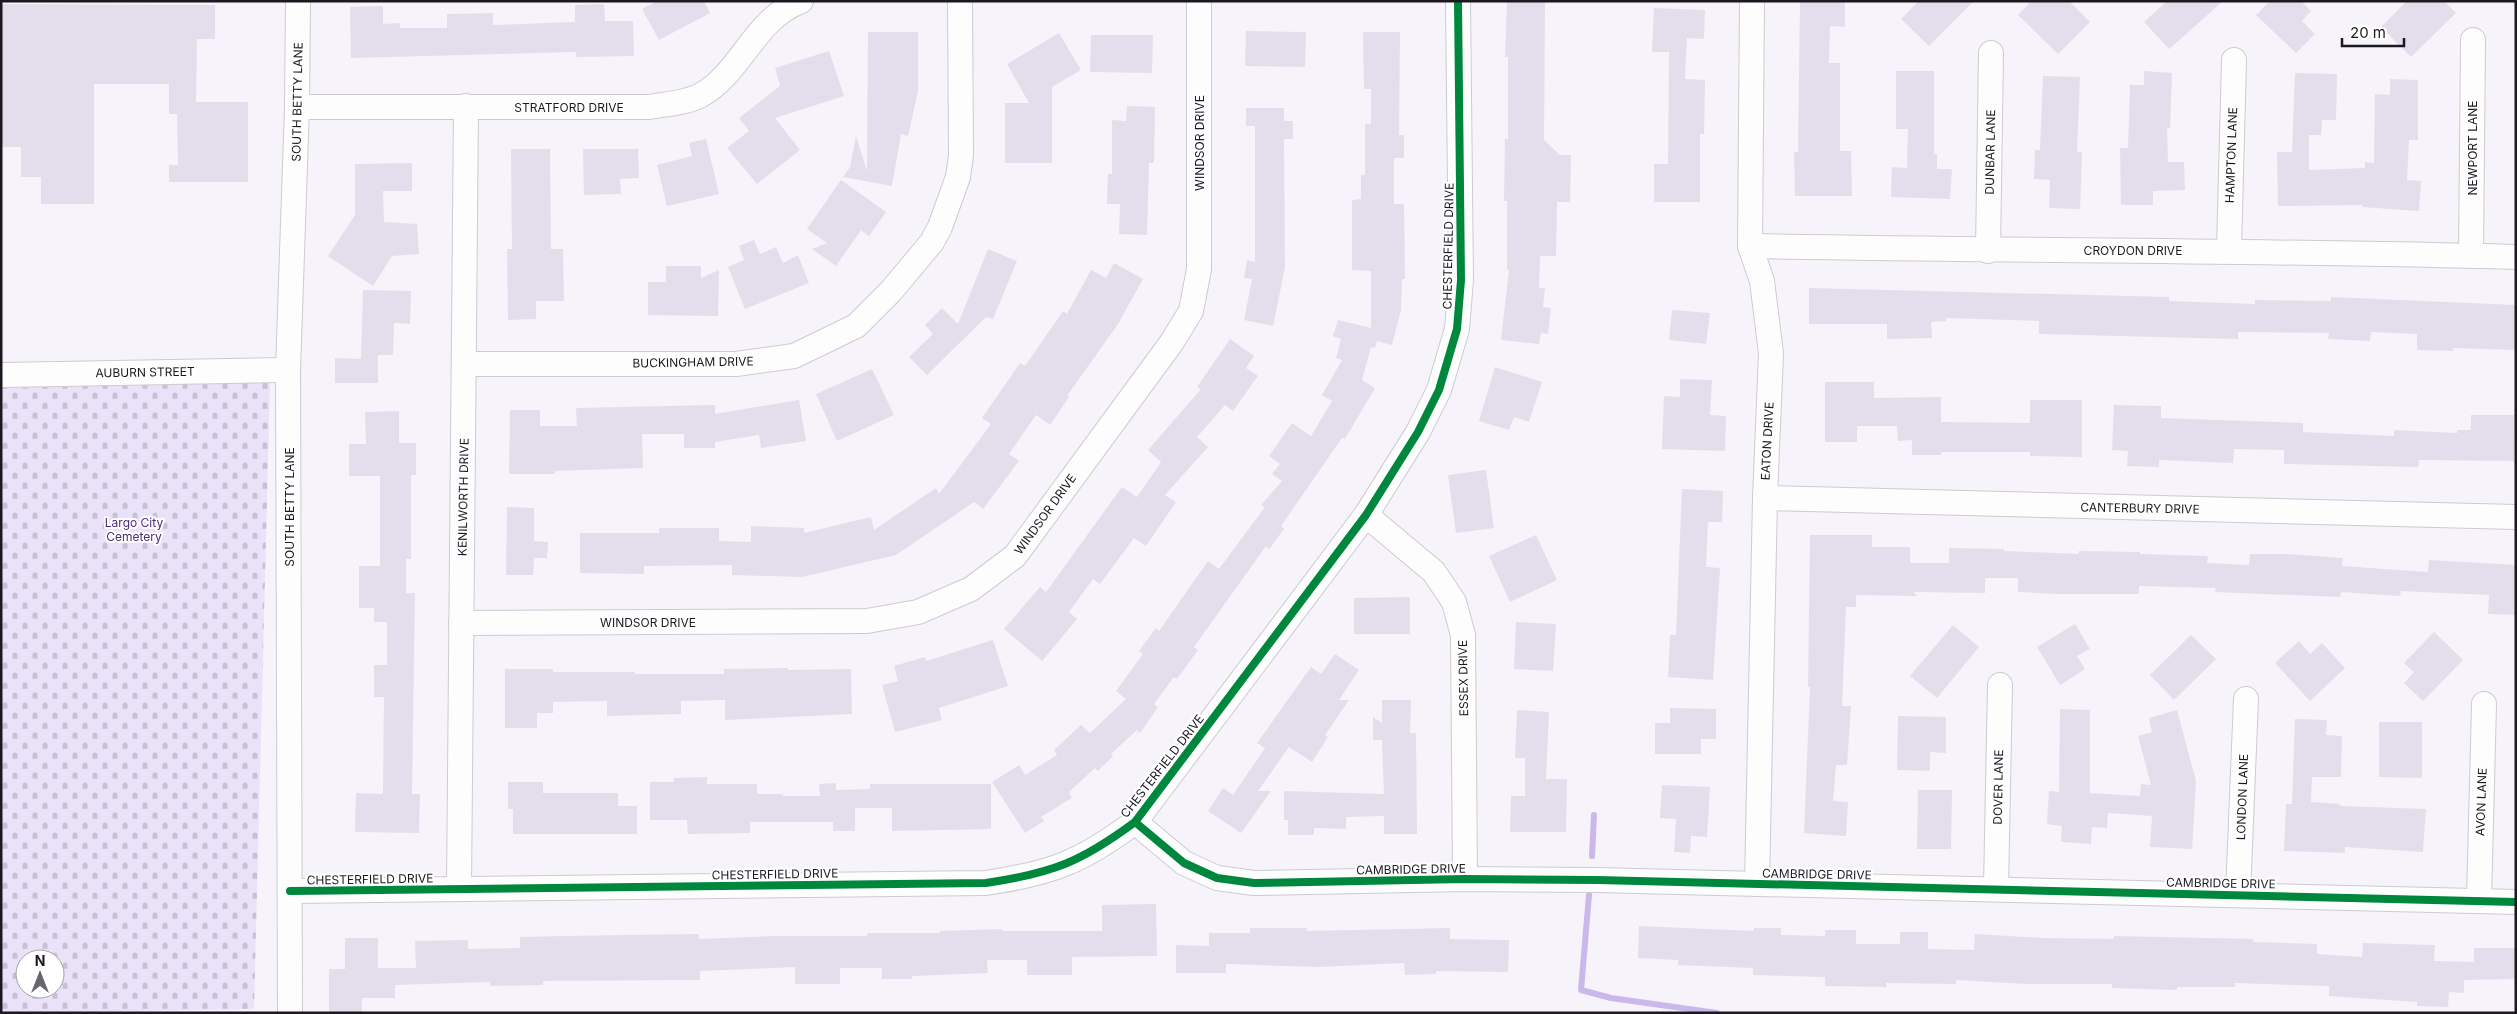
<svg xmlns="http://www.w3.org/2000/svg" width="2517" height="1014" font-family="Inter,sans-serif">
  <defs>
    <pattern id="cemetery-stones" width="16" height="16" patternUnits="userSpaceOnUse" patternTransform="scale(1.25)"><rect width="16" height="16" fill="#eae2f8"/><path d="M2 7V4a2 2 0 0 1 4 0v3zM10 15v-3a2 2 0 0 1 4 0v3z" fill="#c8c1d4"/></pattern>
  </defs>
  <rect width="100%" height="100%" fill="#f6f4fa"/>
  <!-- cemetery -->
  <path fill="url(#cemetery-stones)" fill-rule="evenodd" d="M270,382L254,1009L1,1013V388ZM25,959H55V989H25Z"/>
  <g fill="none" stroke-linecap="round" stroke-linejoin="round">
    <!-- stream -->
    <g stroke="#cbb8ea" stroke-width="6">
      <polyline points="1592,856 1594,815"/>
      <polyline points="1589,895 1581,990 1611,998 1717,1013"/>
    </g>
  </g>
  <!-- building -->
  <g fill="#e3deec">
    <polygon points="657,1 704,1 710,13 659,40 642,9"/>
    <polygon points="1507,1 1545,1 1544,140 1560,155 1571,155 1570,202 1557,202 1556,256 1540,256 1539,288 1545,288 1543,307 1551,308 1548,334 1541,333 1539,344 1501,340 1509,270 1507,270 1507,201 1504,201 1505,139 1508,139 1508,57 1505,57"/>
    <polygon points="1800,1 1845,1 1845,27 1830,26 1829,63 1840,63 1840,151 1851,151 1852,196 1795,196 1794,152 1798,152"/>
    <polygon points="1919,1 1974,1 1929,46 1901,19"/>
    <polygon points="2031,1 2069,1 2090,22 2058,54 2018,15"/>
    <polygon points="2167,1 2223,1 2169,49 2144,22"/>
    <polygon points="2270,1 2301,1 2311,11 2302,21 2315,34 2296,53 2256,15"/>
    <polygon points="2407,1 2444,1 2456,13 2411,57 2381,27"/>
    <polygon points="1,4 215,5 215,39 197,39 196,102 248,102 248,182 169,182 169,165 178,165 177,114 169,114 169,84 94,84 94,204 41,204 41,177 21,177 21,147 1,147"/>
    <polygon points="604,4 605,21 633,21 634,56 576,57 576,52 351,58 350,7 383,6 383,24 400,23 400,28 447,28 447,14 493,13 493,25 575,22 575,5"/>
    <polygon points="1654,8 1705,10 1704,39 1687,38 1685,79 1705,80 1704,134 1700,134 1700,202 1654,202 1654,164 1668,164 1669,52 1652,52"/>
    <polygon points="1246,31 1306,32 1305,67 1245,66"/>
    <polygon points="868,32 918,32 918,91 908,136 901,134 892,186 843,177 850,167 856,136 867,171"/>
    <polygon points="1363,32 1400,32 1399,135 1404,135 1404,158 1394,158 1394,204 1404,204 1405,279 1402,279 1401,310 1392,345 1377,341 1375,348 1371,347 1362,380 1375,388 1345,439 1342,438 1281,526 1284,529 1269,549 1266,546 1194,647 1198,650 1177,679 1174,677 1154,704 1158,707 1140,733 1137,730 1111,754 1113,756 1098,771 1095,768 1069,792 1072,798 1041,817 1044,821 1025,833 992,782 1019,765 1025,775 1057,755 1054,750 1081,725 1090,733 1126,699 1116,691 1143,654 1139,651 1156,628 1159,631 1208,561 1219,569 1265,507 1261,505 1282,481 1272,474 1280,464 1269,456 1292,423 1311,436 1332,401 1322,395 1342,360 1336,358 1341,339 1333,336 1338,320 1371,328 1371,271 1352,270 1352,200 1361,199 1361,175 1365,175 1365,124 1371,124 1371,89 1364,89"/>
    <polygon points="1059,33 1081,70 1052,87 1052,163 1005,163 1005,103 1029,103 1007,64"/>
    <polygon points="1091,35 1153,35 1152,73 1090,72"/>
    <polygon points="829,51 844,96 775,118 800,150 757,184 727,148 749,131 739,118 780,86 775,68"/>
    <polygon points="1896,71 1934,71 1934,154 1937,154 1937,169 1952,169 1950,199 1891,197 1892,167 1907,168 1908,129 1896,129"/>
    <polygon points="2144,71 2172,73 2170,128 2167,128 2168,162 2184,162 2185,190 2153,191 2153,205 2121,205 2120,148 2128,148 2130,85 2144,85"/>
    <polygon points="2295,73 2337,74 2336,120 2322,120 2321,135 2309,135 2309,170 2365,168 2365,162 2374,163 2375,94 2390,95 2390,79 2418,80 2418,140 2409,140 2407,180 2421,181 2419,211 2362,207 2362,205 2278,206 2277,152 2292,152"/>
    <polygon points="2043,76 2080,77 2077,152 2082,152 2080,209 2049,208 2050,180 2034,179 2035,150 2040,150"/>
    <polygon points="1127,106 1155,107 1154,163 1149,163 1147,235 1119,234 1120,204 1107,204 1108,174 1112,174 1112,120 1126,121"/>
    <polygon points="1246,108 1284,108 1284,121 1293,121 1293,139 1284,139 1285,267 1273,326 1244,320 1252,279 1244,278 1247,260 1255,262 1255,126 1246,126"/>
    <polygon points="706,139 719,194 667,206 657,165 692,156 689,143"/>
    <polygon points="511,149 550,149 551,249 563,249 564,301 536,301 536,319 508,320 507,249 512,249"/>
    <polygon points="583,149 638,149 639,178 620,179 621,194 584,195"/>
    <polygon points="412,163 412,191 383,191 384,222 417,224 419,254 392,256 373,286 328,256 355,215 355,164"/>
    <polygon points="841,180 886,212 869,236 861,230 836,266 812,249 827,243 807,229"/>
    <polygon points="754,240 760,254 776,247 783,263 798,255 809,283 745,309 728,267 744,260 739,246"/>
    <polygon points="988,249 1017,261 993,319 986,317 927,375 909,357 933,334 925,325 942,308 958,324"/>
    <polygon points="1114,263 1143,279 1118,324 1067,396 1069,397 1050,425 1036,415 1009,454 1019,461 983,509 974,502 896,555 802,577 732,575 732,565 644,566 644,574 580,573 580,533 659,533 659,528 719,528 719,541 751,542 751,526 804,528 804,533 871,517 874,530 936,488 939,494 991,424 982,418 1020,363 1025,366 1063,311 1067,314 1091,270 1106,278"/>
    <polygon points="666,266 701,266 701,278 719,270 718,316 648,315 648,282 666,282"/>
    <polygon points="1809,288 2169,297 2169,301 2255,304 2255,300 2331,301 2331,297 2516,305 2516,350 2453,348 2453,351 2417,350 2417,334 2371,332 2370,341 2328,339 2329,333 2238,332 2238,339 2039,334 2039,321 1946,318 1946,321 1931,322 1932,338 1887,339 1887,324 1809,324"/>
    <polygon points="363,290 411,291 410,324 394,323 393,355 378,355 378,383 335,383 335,358 361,359"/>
    <polygon points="1672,310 1710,313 1706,344 1669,340"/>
    <polygon points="1230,339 1254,356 1246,368 1258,376 1233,411 1225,405 1197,437 1208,447 1165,495 1176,502 1146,546 1134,538 1100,584 1093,579 1069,612 1077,619 1042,661 1004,629 1040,587 1046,592 1122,487 1137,497 1161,462 1148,450 1201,389 1197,387"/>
    <polygon points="1495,367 1542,382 1529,422 1514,417 1509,430 1479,421"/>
    <polygon points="872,369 894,415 837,441 816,394"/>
    <polygon points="1680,379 1712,380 1710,415 1726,416 1725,451 1662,449 1664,396 1680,397"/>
    <polygon points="1825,382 1874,382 1874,398 1941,397 1941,422 2030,423 2030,400 2082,400 2082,457 2030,456 2030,452 1941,452 1941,455 1912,455 1912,440 1898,441 1897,426 1857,426 1857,442 1825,442"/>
    <polygon points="799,400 806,441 761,448 759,435 715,442 715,448 684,448 684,434 642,434 643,468 555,471 555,474 509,474 510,410 540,410 540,426 577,426 576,408 715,405 715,414"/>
    <polygon points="2114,405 2161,406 2161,418 2303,423 2303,432 2394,436 2394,430 2457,433 2457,430 2471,430 2471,415 2515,415 2514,461 2419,460 2418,467 2284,464 2284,450 2234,449 2233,463 2159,460 2159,467 2127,466 2128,451 2112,450"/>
    <polygon points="399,411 399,443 416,443 416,475 411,475 411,559 406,559 406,593 415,593 412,794 420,794 419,833 355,832 356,793 383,794 384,697 374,697 374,665 387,665 387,622 374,622 374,608 359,608 359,566 380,566 380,476 349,476 349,444 366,444 365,412"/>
    <polygon points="1486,470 1494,528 1456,533 1448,475"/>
    <polygon points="1682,489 1723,491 1722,522 1708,522 1706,567 1720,568 1713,680 1668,677 1670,635 1676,635"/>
    <polygon points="507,507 534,508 534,541 548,542 547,558 534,558 533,575 506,575"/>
    <polygon points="1536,535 1557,580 1510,602 1489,556"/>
    <polygon points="1810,535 1872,535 1872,547 1910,547 1910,563 1949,563 1949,548 2004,549 2004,551 2079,554 2079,551 2140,552 2140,554 2208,556 2207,563 2249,565 2250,554 2287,554 2343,558 2342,566 2428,572 2429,560 2516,565 2516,615 2488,614 2489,595 2401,591 2400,596 2341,592 2340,597 2215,592 2216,588 2139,586 2139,594 2056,594 2018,592 2018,578 1985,578 1985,593 1913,592 1917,596 1856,595 1856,607 1846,607 1842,706 1851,706 1847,765 1836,765 1833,801 1848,802 1846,836 1804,833 1810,687 1808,687"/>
    <polygon points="1410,597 1410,634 1354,634 1354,598"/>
    <polygon points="1516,622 1556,624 1553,671 1514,669"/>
    <polygon points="2075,624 2090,649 2077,656 2085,669 2060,685 2037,647"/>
    <polygon points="1953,625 1979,647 1937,698 1910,676"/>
    <polygon points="2434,632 2463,660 2423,701 2404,683 2414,672 2404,663"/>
    <polygon points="2191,635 2216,659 2174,700 2150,675"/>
    <polygon points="993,640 1008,686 939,708 942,720 895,732 882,685 898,681 894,666 925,657 926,661"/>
    <polygon points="2299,641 2310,654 2322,643 2345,668 2310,701 2275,663"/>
    <polygon points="1335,654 1359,670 1339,700 1349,700 1325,735 1328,737 1312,762 1289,747 1258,791 1271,791 1241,833 1208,811 1223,788 1233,795 1265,748 1257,743 1311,667 1321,674"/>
    <polygon points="788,668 788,670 851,669 852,714 725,720 725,700 681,701 681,714 607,716 607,701 553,702 553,713 537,713 537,728 505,728 505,669 553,669 553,672 635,672 635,674 724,674 724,669"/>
    <polygon points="1382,700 1411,700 1410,733 1416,733 1417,834 1384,834 1384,816 1346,817 1346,829 1314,828 1314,835 1288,835 1288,820 1284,820 1284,791 1384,794 1382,740 1373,740 1373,717 1382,723"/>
    <polygon points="1670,708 1716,709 1716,739 1701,739 1701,754 1655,754 1655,723 1670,723"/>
    <polygon points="2060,709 2090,710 2090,793 2140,796 2141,784 2151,785 2138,736 2152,732 2149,718 2177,710 2196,781 2192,849 2150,847 2152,816 2108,813 2107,828 2092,827 2091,844 2061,842 2062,826 2047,824 2049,791 2059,792"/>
    <polygon points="1517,710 1549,712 1546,779 1567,779 1566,832 1510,832 1511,796 1525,796 1525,758 1515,758"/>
    <polygon points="1898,716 1946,717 1946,753 1930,752 1930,771 1897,770"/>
    <polygon points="2295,719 2327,720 2326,735 2342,736 2341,777 2312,777 2311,802 2340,804 2339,806 2426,809 2423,852 2345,847 2345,853 2284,851 2286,804 2292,804"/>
    <polygon points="2379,722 2422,722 2422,778 2379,777"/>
    <polygon points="707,777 707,784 757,784 757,794 783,794 783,796 820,796 819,784 836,783 836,790 870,789 870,784 991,784 991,829 892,831 892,808 855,808 855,831 833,831 833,822 750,822 750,833 688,834 687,820 650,820 650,782 674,782 674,778"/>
    <polygon points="508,782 543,782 543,793 618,793 618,806 637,806 637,834 513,834 513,809 508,809"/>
    <polygon points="1662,785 1710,787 1707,837 1691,836 1690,853 1674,852 1676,819 1660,818"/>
    <polygon points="1918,790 1952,790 1951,849 1917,849"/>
    <polygon points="1156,904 1157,956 1072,957 1072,975 1027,975 1027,960 987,960 988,973 912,976 912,979 882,979 882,968 840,968 840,984 795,984 795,967 700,971 700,980 543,981 543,985 490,986 490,982 395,985 395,998 362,998 362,1013 329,1013 329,969 345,969 345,938 378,938 378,968 416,968 415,941 468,940 468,949 520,948 520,937 564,936 699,934 699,939 776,936 867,936 868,933 940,933 940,931 1002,929 1002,931 1102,931 1102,905"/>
    <polygon points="1639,926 1754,931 1754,928 1781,928 1781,935 1825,936 1825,930 1856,930 1856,944 1900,944 1900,932 1928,932 1928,949 1974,950 1975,934 2044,938 2113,939 2114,936 2253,939 2253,942 2317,944 2317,954 2362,957 2363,943 2435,945 2434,961 2474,962 2474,948 2516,948 2516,979 2464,980 2464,993 2449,992 2448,1007 2417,1006 2417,1002 2329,996 2329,986 2235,983 2235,987 2177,987 2177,990 2112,988 2112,984 2026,984 1956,980 1956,984 1886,983 1886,987 1825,986 1825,977 1753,975 1753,968 1678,965 1678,960 1638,958"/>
    <polygon points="1250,928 1307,928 1307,931 1450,928 1450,939 1509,940 1508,972 1436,971 1436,974 1405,975 1404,963 1319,967 1226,964 1226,973 1176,973 1176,945 1209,946 1209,933 1250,933"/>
  </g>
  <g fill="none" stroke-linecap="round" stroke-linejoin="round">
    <!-- street casing -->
    <g stroke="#cdcbd1" stroke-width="26">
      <g id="street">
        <polyline points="1752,1 1750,246 1762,281 1771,353 1765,498 1757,884"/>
        <path d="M297,107H649C665,104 687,103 701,95C742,72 754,19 801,1"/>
        <path d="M1750,246C2005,251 2260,250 2516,257"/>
        <polyline points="2229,250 2234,60"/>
        <polyline points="1988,251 1991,53"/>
        <polyline points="2471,255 2473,40"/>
        <polyline points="464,364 736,364 794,356 856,326 891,291 932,242 940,227 958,177 961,155 960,1"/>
        <polyline points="1,375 288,370"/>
        <polyline points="1765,498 2516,517"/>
        <polyline points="1366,515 1434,572 1454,602 1463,635 1465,879"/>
        <polyline points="461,623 867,621 918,612 971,589 1015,556 1172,342 1191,311 1199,269 1199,1"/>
        <polyline points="1135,822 1184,863 1217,878 1254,883 1465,879 1597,880 2516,902"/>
        <polyline points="1996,888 2000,685"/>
        <polyline points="459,889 466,106"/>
        <path d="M290,891L986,883C1053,873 1081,862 1135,822L1366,515L1418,432L1439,390L1457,329L1461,280L1458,1"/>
        <polyline points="2238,894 2246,699"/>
        <polyline points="2479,901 2484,704"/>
        <polyline points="290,1013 288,370 297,107 298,1"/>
      </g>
    </g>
    <!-- street -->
    <use href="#street" stroke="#fefdfe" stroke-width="24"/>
    <!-- cycleway casing -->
    <g stroke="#fff" stroke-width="11">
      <g id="cycleway">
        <polyline points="1135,822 1184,863 1217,878 1254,883 1465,879 1597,880 2516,902"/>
        <path d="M290,891L986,883C1053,873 1081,862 1135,822L1366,515L1418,432L1439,390L1457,329L1461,280L1458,1"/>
      </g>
    </g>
    <!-- cycleway -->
    <use href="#cycleway" stroke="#00873e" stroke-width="8"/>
  </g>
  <g text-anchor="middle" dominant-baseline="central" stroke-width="4" stroke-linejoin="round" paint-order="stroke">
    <!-- street labels -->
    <g font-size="12" fill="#1b191f" stroke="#fff">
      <text transform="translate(297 102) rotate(-89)">SOUTH BETTY LANE</text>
      <text x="569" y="107">STRATFORD DRIVE</text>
      <text transform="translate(1199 143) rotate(-90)">WINDSOR DRIVE</text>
      <text transform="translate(2472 148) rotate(-90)">NEWPORT LANE</text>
      <text transform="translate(1990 152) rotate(-89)">DUNBAR LANE</text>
      <text transform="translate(2231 155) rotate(-88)">HAMPTON LANE</text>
      <text transform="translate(1448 246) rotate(-89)">CHESTERFIELD DRIVE</text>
      <text x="2133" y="250">CROYDON DRIVE</text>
      <text transform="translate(693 362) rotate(-1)">BUCKINGHAM DRIVE</text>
      <text transform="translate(145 372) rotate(-1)">AUBURN STREET</text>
      <text transform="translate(1767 441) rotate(-87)">EATON DRIVE</text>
      <text transform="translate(463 497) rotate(-89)">KENILWORTH DRIVE</text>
      <text transform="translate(289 507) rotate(-90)">SOUTH BETTY LANE</text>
      <text transform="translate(2140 508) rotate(1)">CANTERBURY DRIVE</text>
      <text transform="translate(1045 514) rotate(-54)">WINDSOR DRIVE</text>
      <text x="648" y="622">WINDSOR DRIVE</text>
      <text transform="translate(1463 678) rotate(-91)">ESSEX DRIVE</text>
      <text transform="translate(1162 766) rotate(-52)">CHESTERFIELD DRIVE</text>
      <text transform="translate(1998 787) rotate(-89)">DOVER LANE</text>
      <text transform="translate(2242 797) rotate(-88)">LONDON LANE</text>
      <text transform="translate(2481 802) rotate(-88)">AVON LANE</text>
      <text transform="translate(1411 869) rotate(-1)">CAMBRIDGE DRIVE</text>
      <text transform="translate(775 874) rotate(-1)">CHESTERFIELD DRIVE</text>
      <text transform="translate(1817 874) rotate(1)">CAMBRIDGE DRIVE</text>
      <text transform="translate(370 879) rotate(-1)">CHESTERFIELD DRIVE</text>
      <text transform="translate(2221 883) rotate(1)">CAMBRIDGE DRIVE</text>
    </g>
    <!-- park labels -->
    <g font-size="12" fill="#4e297a" stroke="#fff">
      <text x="134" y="522">Largo City<tspan x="134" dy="14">Cemetery</tspan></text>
    </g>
  </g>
  <!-- border -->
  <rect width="2517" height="1014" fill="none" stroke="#1b191f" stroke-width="5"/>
  <!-- north arrow -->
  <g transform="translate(40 974)"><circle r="24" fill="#ffffff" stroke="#a4a3a5"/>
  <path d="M0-4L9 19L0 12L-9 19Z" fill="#68666c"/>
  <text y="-8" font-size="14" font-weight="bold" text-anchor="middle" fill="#1b191f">N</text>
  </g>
  <!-- scale -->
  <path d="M2342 38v8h62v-8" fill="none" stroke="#1b191f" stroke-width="2.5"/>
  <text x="2350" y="38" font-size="15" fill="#1b191f" stroke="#ffffff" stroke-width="4" paint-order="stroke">20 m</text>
</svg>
